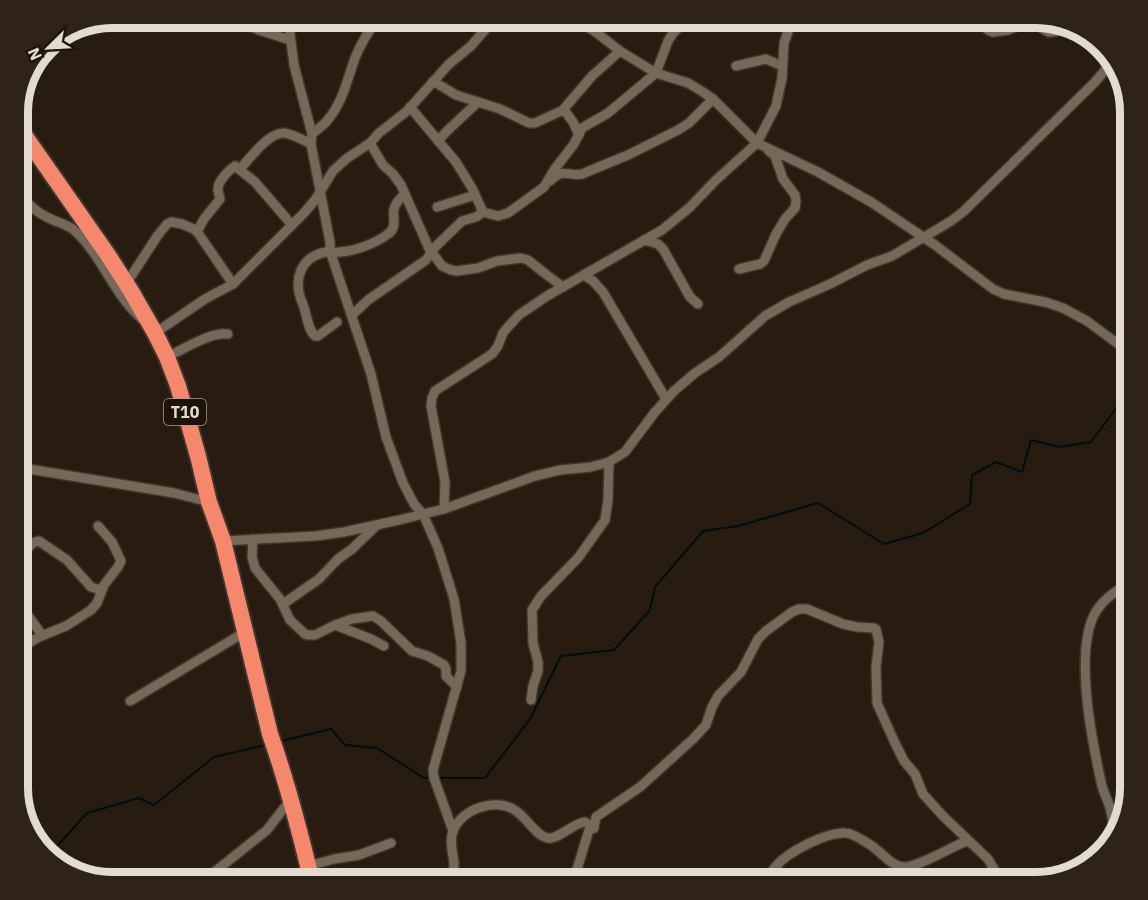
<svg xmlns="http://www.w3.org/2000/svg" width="1148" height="900" font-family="'IBM Plex Sans',sans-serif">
  <rect width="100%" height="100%" fill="#271c0f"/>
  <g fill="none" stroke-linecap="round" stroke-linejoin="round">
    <!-- stream -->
    <g stroke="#000e11" stroke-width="2">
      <polyline points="281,741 331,729 345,745 377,748 424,778 431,778"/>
      <polyline points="437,778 485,778 530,719 561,656 614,650 650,610 655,587 703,531 738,526 818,503 884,544 923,533 970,504 972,475 996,462 1022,472 1031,440 1060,447 1091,442 1126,395 1130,383"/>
      <polyline points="49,855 87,813 139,798 154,805 214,757 266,745"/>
    </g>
    <!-- street casing -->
    <g stroke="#3e352e" stroke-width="12">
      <g id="street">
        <polyline points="231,18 259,30 290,40"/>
        <polyline points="288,18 294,65 312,134 311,144 330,242 330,251 371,374 386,437 403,483 414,504 423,514 438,548 454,599 461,643 461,671 433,770 434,778 453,831"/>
        <polyline points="574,18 597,33 620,51 656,73 688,83 703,92 713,99 757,143 818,172 871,202 935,245 993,289 1004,294 1045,302 1063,308 1087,321 1118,344 1126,346"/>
        <path d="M978,18L979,22L988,30L993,32L1008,30L1036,19C1046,33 1046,35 1064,29"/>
        <polyline points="597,33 610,18"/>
        <polyline points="736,66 766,59 782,66"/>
        <polyline points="1107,69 1122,78"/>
        <polyline points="433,81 456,95 500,109 529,123 535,123 561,111 565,111 573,122 579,135"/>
        <polyline points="410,107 456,162 472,188 483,212 498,216 508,213 544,187 554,170 574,144 582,128 608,113 656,73 668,41 673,33 689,18"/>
        <polyline points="562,111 592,76 620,51"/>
        <path d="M312,134C317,130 322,126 326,122C343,103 347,80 355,58C361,43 369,30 379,18"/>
        <polyline points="438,141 447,131 478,102"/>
        <path d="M240,169C250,158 269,132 284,133C293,134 303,140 311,144"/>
        <path d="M550,181C564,167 568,177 582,174L628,155L678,130L689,123L713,99"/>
        <path d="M18,190C26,204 39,214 53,220C60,223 68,225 74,230C102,255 113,294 142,319"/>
        <polyline points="437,207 475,195"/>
        <polyline points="483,212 476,217 462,221 431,251 442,266 451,270 457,271 478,268 497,261 521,258 528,260 543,272 563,287"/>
        <path d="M197,232L204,219L220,199C220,198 217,189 218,188C219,180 229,170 235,166L255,182L292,225"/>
        <polyline points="644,240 658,244 663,249 690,297 698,304"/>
        <polyline points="739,269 760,264 764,261 776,234 785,219 795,208 796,201 795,195 783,179 775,156 769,151"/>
        <polyline points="584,275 593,281 603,292 666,399"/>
        <polyline points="126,284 158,235 167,224 171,222 182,224 196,230 233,284"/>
        <polyline points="352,315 368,300 426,260 431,253 401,185 393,174 383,165 370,143"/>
        <path d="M337,322L318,336H315C307,329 307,313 302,302C293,280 300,257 326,252C331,251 336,253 340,252C356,251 376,243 388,234C398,227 392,218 394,209C396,202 400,198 405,194"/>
        <polyline points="153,331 155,333 205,299 233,284 304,213 315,200 333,171 346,159 370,143 379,133 407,111 449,64 471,46 495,18"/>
        <path d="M167,357C184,349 210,332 228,334"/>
        <polyline points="18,463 29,469 174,493 209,502"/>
        <polyline points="18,489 29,469"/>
        <polyline points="444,509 445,482 431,406 432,398 435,391 492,354 498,346 503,333 507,328 519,315 547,296 662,230 689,208 716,180 757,143 776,106 782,78 784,43 793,18"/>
        <polyline points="253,539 252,557 255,568 280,599 290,620 305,634 308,635 315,635 335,625 352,619 373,616 381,621 412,651 428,656 444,665 446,669 446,676 457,687"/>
        <polyline points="223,541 316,536 344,532 399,520 444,509 535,476 560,470 591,467 609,462 625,452 655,412 674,391 695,373 719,357 765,316 789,302 830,284 867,265 892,256 951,221 964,211 1095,82 1113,61"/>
        <path d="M18,555C27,552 31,541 39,541L67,560L91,587L101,590"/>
        <polyline points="18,602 42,635"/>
        <polyline points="283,604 319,579 338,559 352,549 377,525"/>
        <polyline points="335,625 371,639 384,646"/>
        <polyline points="18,649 39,637 66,626 91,610 97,603 104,585 118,567 121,561 112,542 98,526"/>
        <polyline points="531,700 533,686 538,671 538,662 533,643 532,610 541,596 578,558 605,520 608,500 609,462"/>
        <polyline points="130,701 245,632"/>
        <path d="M1114,830C1113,823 1112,815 1110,808C1108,800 1104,794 1102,786C1092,742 1075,659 1093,617C1100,602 1115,590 1130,584"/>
        <polyline points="308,866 334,859 359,855 391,843"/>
        <polyline points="202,882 267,830 291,799"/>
        <path d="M453,882C453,876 454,870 454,863C453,853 449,841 453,831C462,808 497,797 516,811C526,817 537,837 548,838C558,840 573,823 585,822L594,828"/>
        <polyline points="573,882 589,830 594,828 596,817 640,787 693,739 706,725 712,707 718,696 741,672 758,639 766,631 792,612 799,609 807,609 843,624 857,627 874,628 876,629 879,642 876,667 877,703 894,741 904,761 915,774 923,794 943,816 988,859 994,869 998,882"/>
        <path d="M766,882C769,877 772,871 776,866C788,852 826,832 845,833C853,833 862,840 869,844C881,851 889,865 903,867C916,868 948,849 962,843L967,841L972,844"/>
      </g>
    </g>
    <!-- highway casing -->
    <g stroke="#3e352e" stroke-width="20">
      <path id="highway" d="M18,126L108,255L131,291L155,333L167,357L178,386L198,456L209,502L223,541L270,734C287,782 300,832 312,882"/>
    </g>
    <!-- street -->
    <use href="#street" stroke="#756858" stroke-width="9"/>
    <!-- highway -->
    <use href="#highway" stroke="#f5886c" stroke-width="16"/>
  </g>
  <g text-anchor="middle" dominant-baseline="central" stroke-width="5" stroke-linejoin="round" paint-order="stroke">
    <!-- shield labels -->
    <rect fill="#1e1306" stroke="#a79f95" stroke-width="1.5" x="164" y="399" width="42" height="26" rx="4.5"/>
    <g font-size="16" font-weight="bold" fill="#e2dbd2">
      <text x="185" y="412">T10</text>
    </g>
  </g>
  <!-- crop -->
  <path d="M0 0H1148V900H0ZM112 28H1036A84 84 0 0 1 1120 112V788A84 84 0 0 1 1036 872H112A84 84 0 0 1 28 788V112A84 84 0 0 1 112 28Z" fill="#2e2316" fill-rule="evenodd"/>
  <path fill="none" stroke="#e2dbd2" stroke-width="8" d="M112 28H1036A84 84 0 0 1 1120 112V788A84 84 0 0 1 1036 872H112A84 84 0 0 1 28 788V112A84 84 0 0 1 112 28Z"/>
  <!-- north arrow -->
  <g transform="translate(48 48) rotate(246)" stroke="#1e1306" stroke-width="4.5" paint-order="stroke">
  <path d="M0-4.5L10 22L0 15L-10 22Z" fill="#e2dbd2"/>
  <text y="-9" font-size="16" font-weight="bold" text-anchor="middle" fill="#e2dbd2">N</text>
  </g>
</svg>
